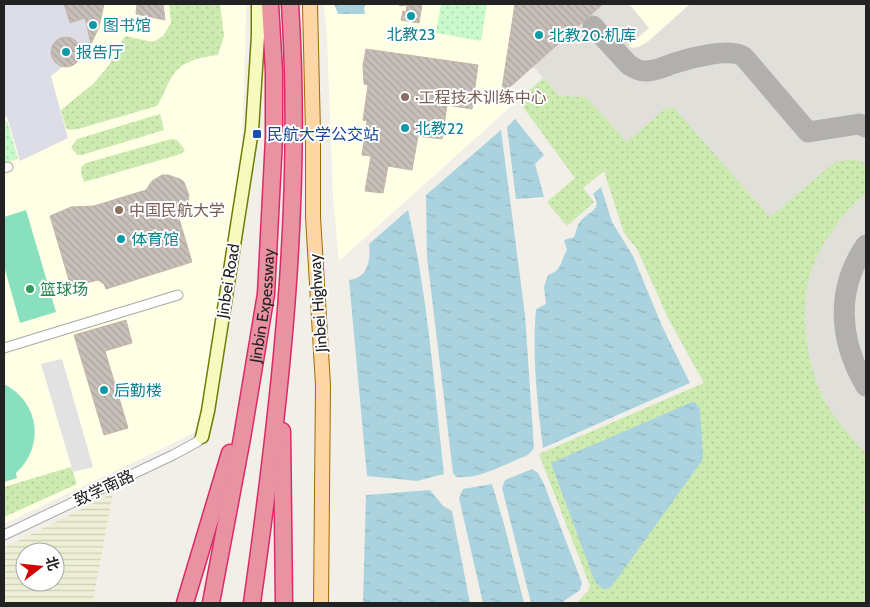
<svg xmlns="http://www.w3.org/2000/svg" width="870" height="607" font-family="Cabin,'Noto Sans SC',sans-serif">
  <defs>
    <pattern id="farmland-rules" width="6" height="5" patternUnits="userSpaceOnUse" patternTransform="scale(1.25)"><rect width="6" height="5" fill="#eef0d5"/><path d="M0 2.5h6" fill="none" stroke="#ccceb7"/></pattern>
    <pattern id="grass-dots" width="8" height="8" patternUnits="userSpaceOnUse" patternTransform="scale(1.25)"><rect width="8" height="8" fill="#cdebb0"/><path d="M2 2h.1M6 6h.1" fill="none" stroke="#b0c997" stroke-width="1.8" stroke-linecap="round"/></pattern>
    <pattern id="park-dots" width="8" height="8" patternUnits="userSpaceOnUse" patternTransform="scale(1.25)"><rect width="8" height="8" fill="#c8facc"/><path d="M2 2h.1M6 6h.1" fill="none" stroke="#acd6af" stroke-width="1.8" stroke-linecap="round"/></pattern>
    <pattern id="water-ripples" width="26" height="14" patternUnits="userSpaceOnUse" patternTransform="scale(1.25)"><rect width="26" height="14" fill="#aad3df"/><path d="M2 4q2-2 4 0t4 0M15 11q2-2 4 0t4 0" fill="none" stroke="#92b5bf"/></pattern>
    <pattern id="building-back-hatch" width="6" height="6" patternUnits="userSpaceOnUse" patternTransform="scale(1.25)"><rect width="6" height="6" fill="#c7bfb8"/><path d="M-1 5l2 2M0 0l6 6M5-1l2 2" fill="none" stroke="#aba49e"/></pattern>
  </defs>
  <rect width="100%" height="100%" fill="#f2efe9"/>
  <!-- education -->
  <g fill="#ffffe5">
    <polygon points="4,4 246,4 246,20 242,147 227,273 202,420 196,431 184,438 4,524"/>
    <polygon points="324,4 603,4 510,87 518,100 339,261 333,196 327,38"/>
    <polygon points="629,4 690,4 648,41 638,47 632,48 628,46 649,28"/>
  </g>
  <!-- airport -->
  <polygon fill="#e1dfda" points="603,4 629,4 649,28 628,46 632,48 638,47 648,42 690,4 866,4 866,603 577,603 588,591 590,586 539,454 704,383 669,320 637,249 624,233 604,171 583,188 594,202 567,226 547,202 575,178 518,100 543,78 533,66"/>
  <!-- farmland -->
  <path fill="url(#farmland-rules)" fill-rule="evenodd" d="M113,493L93,600L106,603H4V548ZM25,552H55V582H25Z"/>
  <!-- grass -->
  <g fill="url(#grass-dots)">
    <path d="M169,4H220L224,36L218,55C202,57 180,61 172,77C166,86 163,97 157,106L78,129L70,130L66,128L61,110L93,84L109,65L125,36L153,42L163,36L171,23Z"/>
    <path d="M544,78L559,96L586,97L627,142L665,109L674,108L770,217L835,162L850,160L861,161L866,165V193C845,211 828,234 816,259C796,300 805,364 826,403C836,422 852,437 866,454V505L862,509L866,515V603H577L588,591L590,586L539,454L704,383L669,320L637,249L624,233L604,171L583,188L594,202L567,226L547,202L575,178L518,100Z"/>
    <polygon points="160,114 164,130 82,155 77,155 71,147 77,139"/>
    <polygon points="171,139 177,140 185,150 181,154 84,182 81,173 81,167 86,163"/>
    <polygon points="71,467 77,484 4,517 4,487"/>
  </g>
  <!-- park -->
  <g fill="url(#park-dots)">
    <polygon points="441,4 487,4 481,41 436,33"/>
    <polygon points="4,121 7,121 18,159 4,163"/>
  </g>
  <!-- pitch -->
  <g fill="#88e0be">
    <polygon points="26,210 56,312 20,323 4,266 4,217"/>
    <path d="M4,384C40,402 45,447 16,473L17,478L4,482Z"/>
  </g>
  <!-- parking -->
  <polygon fill="#e2e2e2" points="62,359 93,467 73,472 41,364"/>
  <!-- plaza -->
  <polygon fill="#dddde8" points="4,4 64,4 70,23 85,18 91,44 51,76 68,138 20,161 7,117 4,117"/>
  <!-- water -->
  <g fill="url(#water-ripples)">
    <polygon points="334,4 366,4 364,8 365,14 338,14"/>
    <polygon points="515,119 544,155 535,164 544,197 516,199 507,127"/>
    <path d="M501,130L525,315L534,448L528,455C507,463 478,480 456,477L453,473L427,257L426,195Z"/>
    <path d="M601,187L612,222L633,256L662,326L690,383L543,448C537,401 532,356 536,309L546,304L544,287L548,275C563,270 560,261 567,250L564,240L574,237C576,233 577,225 580,222C587,212 604,211 593,194Z"/>
    <path d="M408,210C428,296 434,386 444,474L417,481L367,476L349,280C368,278 371,260 369,244Z"/>
    <polygon points="692,402 695,402 700,409 703,458 701,462 612,586 608,589 603,589 595,582 551,463"/>
    <polygon points="532,469 538,473 544,484 582,583 580,590 561,603 531,603 502,488 505,480"/>
    <polygon points="492,484 504,524 524,603 483,603 459,498 463,489"/>
    <polygon points="430,490 443,506 452,511 470,603 363,603 366,495"/>
  </g>
  <g fill="none" stroke-linecap="round" stroke-linejoin="round">
    <!-- taxiway -->
    <g stroke="#b1b0ac" stroke-width="21">
      <path d="M593,26L629,65C634,68 639,71 644,71C654,72 665,66 675,63C690,58 731,47 744,57L808,132L859,124L866,127"/>
      <path d="M866,245C835,290 839,341 866,386"/>
    </g>
  </g>
  <!-- building -->
  <g fill="url(#building-back-hatch)" stroke="#c4b6ab">
    <polygon points="64,4 104,4 99,27 91,44 85,18 70,23"/>
    <polygon points="137,4 163,4 165,20 136,14"/>
    <polygon points="399,4 422,4 419,23 401,20 403,11 406,12 407,5 400,6"/>
    <polygon points="515,4 603,4 501,95"/>
    <circle cx="66" cy="52" r="15"/>
    <polygon points="366,49 478,65 472,109 447,105 442,139 418,136 412,170 388,166 383,193 365,191 371,156 362,155 367,121 363,120 368,85 364,84 363,65"/>
    <polygon points="162,175 168,175 180,179 184,182 187,190 189,196 187,206 185,210 177,212 192,262 106,289 104,284 98,280 71,287 50,216 71,207 94,206 146,190 152,181"/>
    <polygon points="126,320 132,343 105,351 128,428 104,435 74,335"/>
  </g>
  <g fill="none" stroke-linecap="round" stroke-linejoin="round">
    <!-- street casing -->
    <g stroke="#a9a9a9" stroke-width="11">
      <g id="street">
        <polyline points="4,168 8,167"/>
        <polyline points="4,348 178,295"/>
        <polyline points="4,535 173,455 197,442 202,437"/>
      </g>
    </g>
    <!-- secondary casing -->
    <g stroke="#707d05" stroke-width="15">
      <polyline id="secondary" points="202,437 208,411 252,130 258,36 258,4"/>
    </g>
    <!-- primary casing -->
    <g stroke="#a06b00" stroke-width="16">
      <polyline id="primary" points="310,4 313,133 313,217 323,385 321,603"/>
    </g>
    <!-- highway casing -->
    <g stroke="#dc2a67" stroke-width="19">
      <g id="highway">
        <polyline points="282,431 284,603"/>
        <polyline points="185,603 230,453"/>
        <path id="s1" d="M211,603L242,438L266,294L274,138V71L270,4"/>
        <path d="M252,603C280,404 303,205 290,4"/>
      </g>
    </g>
    <!-- street -->
    <use href="#street" stroke="#fff" stroke-width="9"/>
    <!-- secondary -->
    <use href="#secondary" stroke="#f7fabf" stroke-width="12"/>
    <!-- primary -->
    <use href="#primary" stroke="#fcd6a4" stroke-width="14"/>
    <!-- highway -->
    <use href="#highway" stroke="#e892a2" stroke-width="16"/>
  </g>
  <!-- markers -->
  <g fill="#0f9aa8" stroke="#fff" stroke-width="2">
    <circle cx="411" cy="16" r="5"/>
    <circle cx="93" cy="25" r="5"/>
    <circle cx="539" cy="35" r="5"/>
    <circle cx="66" cy="52" r="5"/>
    <circle cx="405" cy="128" r="5"/>
    <circle cx="121" cy="239" r="5"/>
    <circle cx="104" cy="390" r="5"/>
  </g>
  <g fill="#8d6e63" stroke="#fff" stroke-width="2">
    <circle cx="405" cy="97" r="5"/>
    <circle cx="119" cy="210" r="5"/>
  </g>
  <rect fill="#1a4fb4" stroke="#fff" stroke-width="2" x="252" y="129" width="10" height="10" rx="2.5"/>
  <circle fill="#2e9e5b" stroke="#fff" stroke-width="2" cx="30" cy="289" r="5"/>
  <g text-anchor="middle" dominant-baseline="central" stroke-width="4" stroke-linejoin="round" paint-order="stroke">
    <!-- culture labels -->
    <g font-size="16" fill="#0d838f" stroke="#fff" text-anchor="start">
      <text x="103" y="25">图书馆</text>
      <text x="411" y="34" text-anchor="middle">北教23</text>
      <text x="549" y="35">北教20·机库</text>
      <text x="76" y="52">报告厅</text>
      <text x="415" y="128">北教22</text>
      <text x="131" y="239">体育馆</text>
      <text x="114" y="390">后勤楼</text>
    </g>
    <!-- education labels -->
    <g font-size="16" fill="#785e54" stroke="#fff" text-anchor="start">
      <text x="415" y="97">·工程技术训练中心</text>
      <text x="129" y="210">中国民航大学</text>
    </g>
    <!-- transit labels -->
    <g font-size="16" fill="#164399" stroke="#fff" text-anchor="start">
      <text x="267" y="134">民航大学公交站</text>
    </g>
    <!-- street labels -->
    <g font-size="16" fill="#222" stroke="#fff">
      <text transform="translate(228 281) rotate(-81)">Jinbei Road</text>
      <text transform="translate(318 303) rotate(-94)">Jinbei Highway</text>
      <text stroke="none"><textPath href="#s1" startOffset="302">Jinbin Expessway</textPath></text>
      <text transform="translate(104 488) rotate(-25)">致学南路</text>
    </g>
    <!-- leisure labels -->
    <g font-size="16" fill="#27864d" stroke="#fff" text-anchor="start">
      <text x="40" y="289">篮球场</text>
    </g>
  </g>
  <!-- border -->
  <rect width="870" height="607" fill="none" stroke="#222222" stroke-width="10"/>
  <!-- north arrow -->
  <g transform="translate(40 567) rotate(74)"><circle r="24" fill="#ffffff" stroke="#a7a7a7"/>
  <path d="M0-4L9 19L0 12L-9 19Z" fill="#d40000"/>
  <text y="-8" font-size="14" font-weight="bold" text-anchor="middle" fill="#222222">北</text>
  </g>
</svg>
